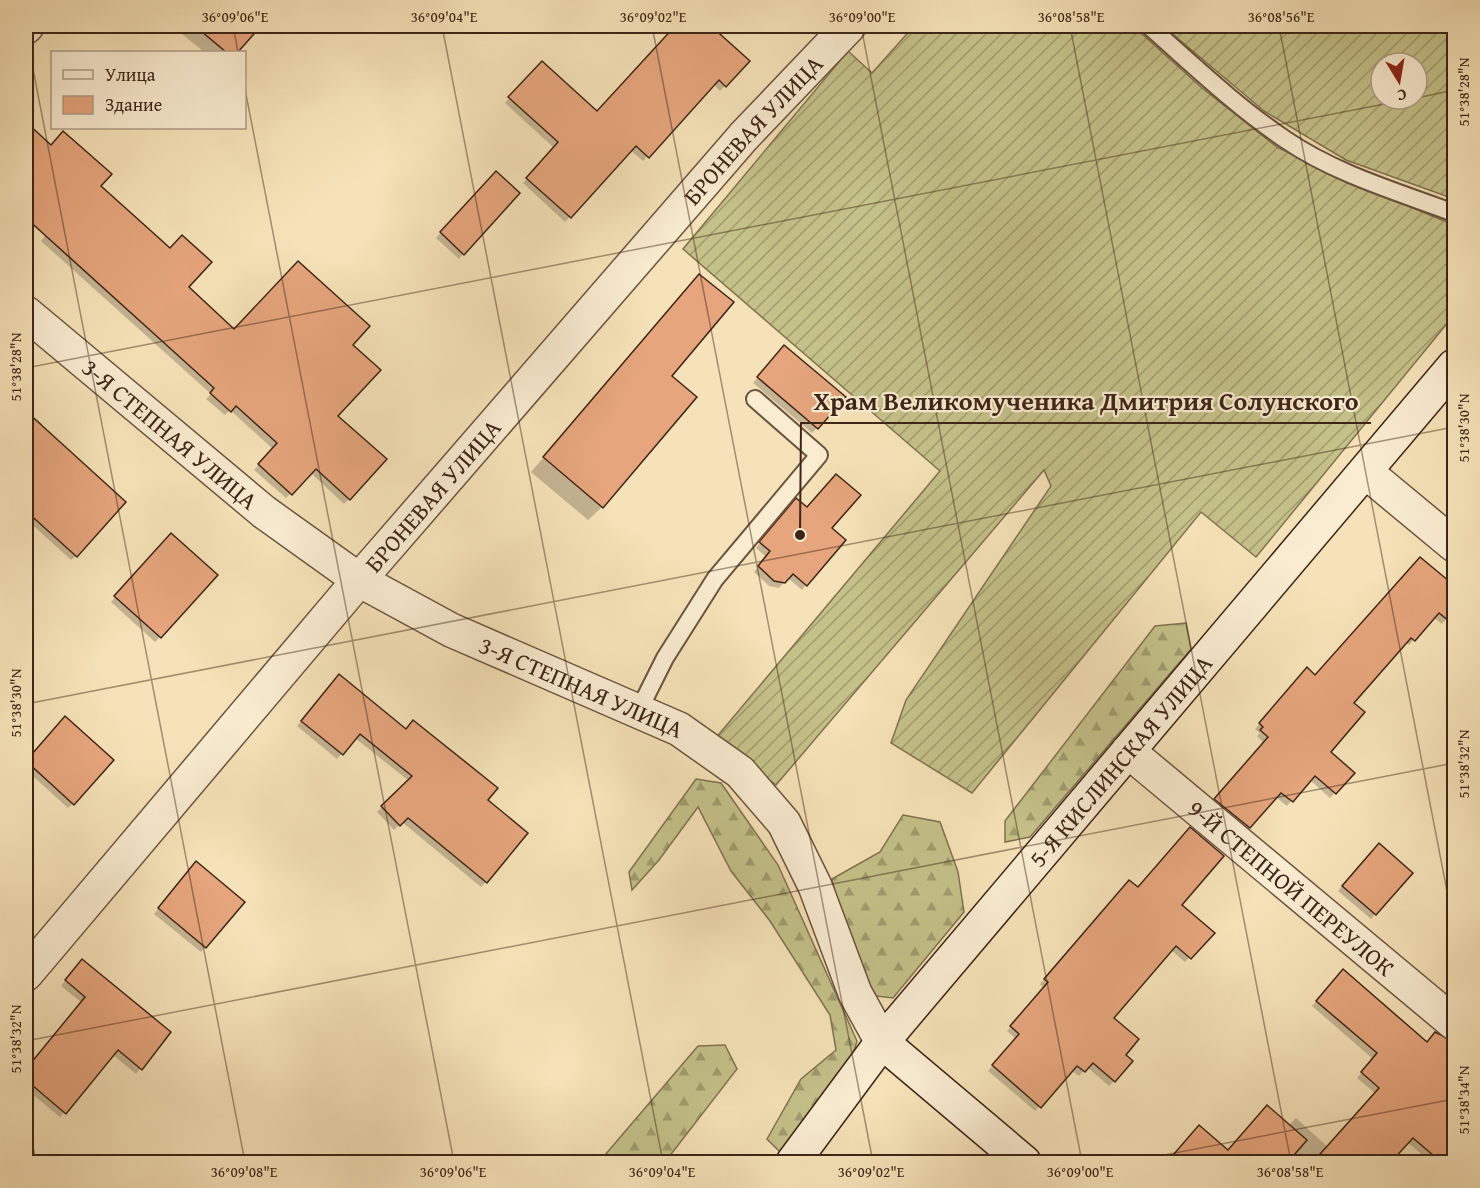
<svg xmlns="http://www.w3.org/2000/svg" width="1480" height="1188" font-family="'Gentium Book Plus',serif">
  <defs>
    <pattern id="forest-firs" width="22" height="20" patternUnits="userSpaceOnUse" patternTransform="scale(1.5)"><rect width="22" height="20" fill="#c4c189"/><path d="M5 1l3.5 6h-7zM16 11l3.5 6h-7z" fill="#a09d6f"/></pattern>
    <pattern id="garden-furrows" width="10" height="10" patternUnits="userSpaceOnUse" patternTransform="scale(1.5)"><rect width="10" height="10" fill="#c4c189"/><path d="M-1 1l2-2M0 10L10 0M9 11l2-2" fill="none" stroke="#a09d6f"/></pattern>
  </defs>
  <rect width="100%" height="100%" fill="#f6e2b8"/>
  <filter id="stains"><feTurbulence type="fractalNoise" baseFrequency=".00333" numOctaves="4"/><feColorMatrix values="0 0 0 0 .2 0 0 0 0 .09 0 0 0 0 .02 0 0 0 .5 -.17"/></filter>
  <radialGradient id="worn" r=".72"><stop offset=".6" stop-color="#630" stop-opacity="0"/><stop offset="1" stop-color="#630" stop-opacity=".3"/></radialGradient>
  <!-- forest -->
  <g fill="url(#forest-firs)" stroke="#807350" stroke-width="1.5">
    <polygon points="1186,623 1191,649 1030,837 1005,842 1005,821 1155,626"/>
    <polygon points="696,779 721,783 778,865 857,1041 848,1070 780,1152 767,1139 801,1079 836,1050 830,1015 770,921 731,871 698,807 659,860 632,890 629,872"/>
    <polygon points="903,815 940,822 958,872 964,912 893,998 869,995 851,959 832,879 880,852"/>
    <polygon points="725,1045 737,1069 665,1162 599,1162 698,1046"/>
  </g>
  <!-- garden -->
  <g fill="url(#garden-furrows)" stroke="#807350" stroke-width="1.5" fill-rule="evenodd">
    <polygon points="914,26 1133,26 1202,88 1277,147 1348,181 1454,225 1454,315 1256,557 1201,512 972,793 891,743 906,700 1051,486 1044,470 776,785 715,739 940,471 683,249 848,51 872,73"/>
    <path d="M1163,26H1454V199L1346,160L1264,111ZM1381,63H1417V99H1381Z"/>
  </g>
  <!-- shadow -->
  <g fill="#0003">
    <polygon points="188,26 259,26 236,52 204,52 181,33"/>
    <polygon points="676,26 708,26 748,61 720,91 713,84 643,161 630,150 565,222 523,183 554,148 505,103 542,63 597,112"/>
    <polygon points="26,124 98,186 187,287 234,331 351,345 336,416 349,499 344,504 311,473 286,498 254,470 273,449 230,410 225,415 206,399 211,394 41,241 45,236 26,218"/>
    <polygon points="496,173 463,254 459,259 436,238"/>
    <polygon points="699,276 670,376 602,507 588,520 531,472"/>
    <polygon points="779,352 817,428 812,433 753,383"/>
    <polygon points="26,410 42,424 40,427 76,556 71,560 26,519"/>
    <polygon points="792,505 830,528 806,585 802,590 788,578 779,588 769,586 754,572 766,557 756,548"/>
    <polygon points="166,540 160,637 155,642 111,602"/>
    <polygon points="1416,564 1454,610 1442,624 1433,617 1409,645 1406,642 1352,703 1329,753 1353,773 1330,798 1310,780 1287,806 1276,797 1244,832 1211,804 1264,743 1257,736 1260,733 1255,729 1302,674 1315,676"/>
    <polygon points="334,681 405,730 485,800 486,882 481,887 402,822 394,830 377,812 409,781 355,738 337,759 297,726"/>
    <polygon points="60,723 73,804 68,808 26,770 26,762"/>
    <polygon points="1374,850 1375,914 1371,919 1338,891"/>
    <polygon points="192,868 205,947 201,952 154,914"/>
    <polygon points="1124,886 1179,905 1212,933 1185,962 1171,950 1112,1018 1124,1055 1131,1061 1114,1081 1109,1086 1087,1067 1079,1076 1071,1070 1035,1111 988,1071 1016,1039 1007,1031 1044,988 1040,984"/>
    <polygon points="77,966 169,1032 136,1074 113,1055 60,1117 26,1089 26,1070 81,1002 61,986"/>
    <polygon points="1339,976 1454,1106 1454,1162 1431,1162 1407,1142 1389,1162 1360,1162 1355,1158 1351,1162 1170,1161 1228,1152 1288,1126 1296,1118 1328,1147 1376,1094 1357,1078 1373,1059 1312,1006"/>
  </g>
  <!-- building -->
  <g fill="#e6a57c" stroke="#3d2517" stroke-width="1.5">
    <polygon points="195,26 261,26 238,52 226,52"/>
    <polygon points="675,26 711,26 750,61 726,87 719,80 649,158 636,146 571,218 526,178 558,142 508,97 542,61 597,111"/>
    <polygon points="26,122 51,145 63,131 112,174 101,186 170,248 182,235 212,262 189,287 234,329 298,261 370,326 353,345 381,370 338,416 387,459 350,500 316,469 292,495 258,464 277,443 236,406 231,412 210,393 214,388 26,218"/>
    <polygon points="496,171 520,193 464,255 440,232"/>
    <polygon points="699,274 734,302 672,376 697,397 603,508 543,457"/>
    <polygon points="784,345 846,397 818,429 757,377"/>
    <polygon points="26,411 126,502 77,557 26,511"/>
    <polygon points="836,474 861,495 832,528 846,540 807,586 793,574 785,583 774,581 758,566 770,551 759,542 796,498 807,507"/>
    <polygon points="171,533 218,575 161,638 114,596"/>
    <polygon points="1420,557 1455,586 1455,626 1439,613 1415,641 1411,638 1354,703 1365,712 1331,752 1355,773 1336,794 1315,776 1293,802 1281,793 1250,828 1214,799 1268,737 1260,730 1263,727 1259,723 1307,667 1315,675"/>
    <polygon points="339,674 406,729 413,720 498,788 488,800 528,833 487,883 408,818 400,826 381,806 412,776 360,734 343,755 301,721"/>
    <polygon points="65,716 114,760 74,805 26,761"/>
    <polygon points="1190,827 1224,856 1182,905 1215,933 1191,959 1176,946 1114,1018 1139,1039 1126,1055 1133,1061 1115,1082 1093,1063 1085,1072 1077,1066 1041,1108 992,1065 1019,1034 1010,1026 1048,982 1044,979 1129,880 1138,887"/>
    <polygon points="1379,843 1413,873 1376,915 1342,886"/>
    <polygon points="196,861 245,902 206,948 158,908"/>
    <polygon points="82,959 171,1032 142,1070 118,1050 66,1114 26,1080 26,1069 85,997 65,980"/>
    <polygon points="1343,969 1427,1042 1435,1032 1455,1042 1455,1162 1441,1162 1413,1138 1391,1162 1313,1162 1379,1088 1361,1072 1377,1053 1316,1001"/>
    <polygon points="1267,1105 1307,1140 1288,1162 1167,1162 1199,1125 1228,1150"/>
  </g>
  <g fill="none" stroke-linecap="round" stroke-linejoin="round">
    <!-- lane casing -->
    <g stroke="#6b543f" stroke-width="20">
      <g id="lane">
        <path d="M1149,26C1193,65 1237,107 1286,140C1336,174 1398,192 1454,213"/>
        <polyline points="638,712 665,658 715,579 819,455 755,399"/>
      </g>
    </g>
    <!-- street casing -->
    <g stroke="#6b543f" stroke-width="36">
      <g id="street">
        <polyline points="26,27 27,26"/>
        <path id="s1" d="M26,313L264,512L359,580L451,630L679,729L740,772L784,823L815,886L855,993L882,1042"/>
        <polyline points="1366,472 1454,545"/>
        <path id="s2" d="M1128,751L1454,1023"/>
        <path id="s3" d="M26,974L359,580L744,136L849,26"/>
      </g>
    </g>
    <!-- secondary casing -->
    <g stroke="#3d2517" stroke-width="36">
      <g id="secondary">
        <polyline points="882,1042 1024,1162"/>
        <path id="s4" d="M793,1162L882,1042L1454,366"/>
      </g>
    </g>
    <!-- lane -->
    <use href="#lane" stroke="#f9ecd1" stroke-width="16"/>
    <!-- street -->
    <use href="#street" stroke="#f9ecd1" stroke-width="33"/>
    <!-- secondary -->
    <use href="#secondary" stroke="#f9ecd1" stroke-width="33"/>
  </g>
  <!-- ticks -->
  <path fill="none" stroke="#3d2517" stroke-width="1.5" stroke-opacity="0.45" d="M233,26L238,52M442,26L663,1162M652,26L873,1162M861,26L1082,1162M1070,26L1291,1162M1279,26L1454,927M26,32L58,26M26,33L245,1162M244,84L454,1162M1417,98L1454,90M26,368L1410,99M26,704L1454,427M26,1041L1454,763M26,1109L36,1162M1128,1162L1454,1099"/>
  <g text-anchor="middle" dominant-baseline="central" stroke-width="4.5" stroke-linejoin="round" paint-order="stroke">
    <!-- street labels -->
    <g font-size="24" fill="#3d2517" stroke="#f9ecd1">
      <text stroke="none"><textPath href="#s3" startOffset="1114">БРОНЕВАЯ УЛИЦА</textPath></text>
      <text stroke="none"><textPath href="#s1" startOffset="188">3-Я СТЕПНАЯ УЛИЦА</textPath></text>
      <text stroke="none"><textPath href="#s3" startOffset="628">БРОНЕВАЯ УЛИЦА</textPath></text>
      <text stroke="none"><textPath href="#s1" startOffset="674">3-Я СТЕПНАЯ УЛИЦА</textPath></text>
      <text stroke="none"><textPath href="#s4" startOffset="518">5-Я КИСЛИНСКАЯ УЛИЦА</textPath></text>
      <text stroke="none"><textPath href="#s2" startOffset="213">9-Й СТЕПНОЙ ПЕРЕУЛОК</textPath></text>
    </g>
  </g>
  <!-- callouts -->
  <path fill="none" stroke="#3d2517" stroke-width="2" d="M800 535L801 423H1371"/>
  <circle fill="#3d2517" stroke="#f9ecd1" stroke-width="2" cx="800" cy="535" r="6"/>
  <g font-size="26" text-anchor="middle" font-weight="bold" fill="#3d2517" stroke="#f9ecd1" stroke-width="4.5" stroke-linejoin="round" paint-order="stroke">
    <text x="1086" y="410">Храм Великомученика Дмитрия Солунского</text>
  </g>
  <!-- margin -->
  <rect width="1480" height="1188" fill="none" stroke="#f6e2b8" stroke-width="66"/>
  <!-- legend -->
  <rect x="51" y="51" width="195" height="78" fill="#f9ecd1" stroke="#ae9c87" stroke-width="1.5"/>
  <rect x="63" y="70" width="30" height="9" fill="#f9ecd1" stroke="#ae9c87" stroke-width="1.5"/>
  <text x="105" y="81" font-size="18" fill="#3d2517">Улица</text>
  <rect x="63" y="96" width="30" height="18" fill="#e6a57c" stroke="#ae9c87" stroke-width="1.5"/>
  <text x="105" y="111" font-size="18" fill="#3d2517">Здание</text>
  <!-- north arrow -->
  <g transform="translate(1399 81) rotate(169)"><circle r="28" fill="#f9ecd1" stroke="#ae9c87" stroke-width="1.5"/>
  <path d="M0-4.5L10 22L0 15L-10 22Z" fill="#8f2418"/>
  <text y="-9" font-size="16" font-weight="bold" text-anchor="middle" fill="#3d2517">С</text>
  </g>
  <rect x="33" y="33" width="1414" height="1122" fill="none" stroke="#3d2517" stroke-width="2"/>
  <g font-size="15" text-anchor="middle" fill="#3d2517">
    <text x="235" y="22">36°09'06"E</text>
    <text x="444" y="22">36°09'04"E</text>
    <text x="653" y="22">36°09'02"E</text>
    <text x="862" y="22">36°09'00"E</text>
    <text x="1071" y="22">36°08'58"E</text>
    <text x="1281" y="22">36°08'56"E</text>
    <text transform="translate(1464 92) rotate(-90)" y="5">51°38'28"N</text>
    <text transform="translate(16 367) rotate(-90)" y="5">51°38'28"N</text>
    <text transform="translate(1464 428) rotate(-90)" y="5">51°38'30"N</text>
    <text transform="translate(16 703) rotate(-90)" y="5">51°38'30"N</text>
    <text transform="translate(1464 764) rotate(-90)" y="5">51°38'32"N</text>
    <text transform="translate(16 1039) rotate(-90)" y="5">51°38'32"N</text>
    <text transform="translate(1464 1100) rotate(-90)" y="5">51°38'34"N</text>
    <text x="244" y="1177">36°09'08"E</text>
    <text x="453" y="1177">36°09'06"E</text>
    <text x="662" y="1177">36°09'04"E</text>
    <text x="871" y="1177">36°09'02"E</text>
    <text x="1080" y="1177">36°09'00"E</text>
    <text x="1290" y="1177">36°08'58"E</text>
  </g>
  <rect width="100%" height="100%" filter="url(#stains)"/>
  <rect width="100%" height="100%" fill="url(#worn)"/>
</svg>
